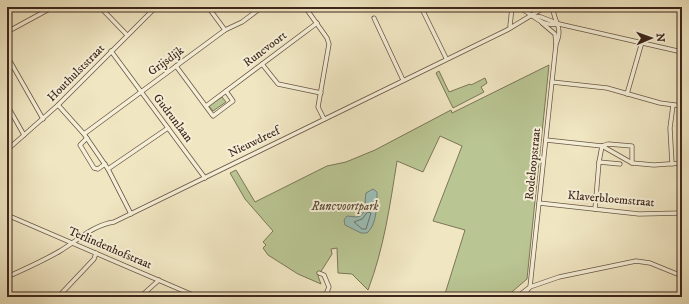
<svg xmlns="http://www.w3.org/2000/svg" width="689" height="304" font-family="'IM FELL DW Pica',serif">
  <rect width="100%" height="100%" fill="#f0e6c2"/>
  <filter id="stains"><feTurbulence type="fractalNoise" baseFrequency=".005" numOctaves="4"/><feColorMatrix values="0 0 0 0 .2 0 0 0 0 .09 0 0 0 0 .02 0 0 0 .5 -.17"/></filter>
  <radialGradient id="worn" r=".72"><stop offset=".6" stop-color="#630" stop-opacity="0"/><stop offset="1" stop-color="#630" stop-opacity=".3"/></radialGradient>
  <!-- green -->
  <g fill="#b9c593" stroke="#7c7658">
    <path d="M549,65L527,279L506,297H444L465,230L433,221L462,146L440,136L423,172L397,161C390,205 384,248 368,290L352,274L338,273L337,248L331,249L332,254L318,276L321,284L298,274L268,255L263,248L266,245L263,242L273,231L245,199L230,173L236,170L255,202L327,166L346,162L375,150L451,110L452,113Z"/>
    <polygon points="439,71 449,92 470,84 471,85 485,78 487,83 481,87 484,92 453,108 436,73"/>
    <polygon points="222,97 226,102 213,111 209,106"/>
  </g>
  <!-- water -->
  <path fill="#9bbfb7" stroke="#768279" d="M373,189L377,192C377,204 377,225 367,233H361L345,225L344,220L347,216C350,216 354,217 357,217C368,215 364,201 366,193Z"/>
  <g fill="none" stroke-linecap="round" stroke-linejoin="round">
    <!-- shore -->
    <polygon stroke="#6c726a" stroke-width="1" points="368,212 371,213 366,229 362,229 354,222 362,219"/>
    <!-- street casing -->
    <g stroke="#6a5646" stroke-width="5">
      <g id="street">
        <polyline points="100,7 127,35"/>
        <polyline points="208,7 225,30"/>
        <polyline points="305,7 327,38 329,44 318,107 324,119"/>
        <polyline points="421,7 446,58"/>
        <path d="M517,7C534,13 538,27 559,24"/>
        <path d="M553,7C553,22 564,26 556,44"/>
        <polyline points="532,16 541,17 559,24 682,52"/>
        <polyline points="374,18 403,80"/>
        <polyline points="510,26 512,7"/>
        <polyline points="7,32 53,7"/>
        <polyline points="111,51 205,178"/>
        <polyline points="7,56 43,119"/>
        <polyline points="262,64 278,84 321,93"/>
        <polyline points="176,66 213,116 233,101 226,91"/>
        <polyline points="552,82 607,88 660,103 682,106"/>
        <polyline points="627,94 642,42"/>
        <polyline points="7,105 24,135"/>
        <polyline points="58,105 84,134 108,169 131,214"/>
        <polyline points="206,106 317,23"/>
        <polyline points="84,134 225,30 242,22 262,7"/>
        <polyline points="87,138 80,145 94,168 98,169 105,164"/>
        <polyline points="546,140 602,146 632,163 654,165 682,163"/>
        <polyline points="602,146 608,144 632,146 632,163"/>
        <polyline points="7,150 58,105 156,7"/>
        <polyline points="599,162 620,164"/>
        <polyline points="672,164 670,128 673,105"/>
        <polyline points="108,169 168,128"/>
        <polyline points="539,203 639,214 682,213"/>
        <polyline points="595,209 599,162 602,146"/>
        <polyline points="7,215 193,295 204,297"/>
        <polyline points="319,273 324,275 329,287 325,297"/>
        <path d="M7,277C25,269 43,261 60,251C77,241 93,225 114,222L507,30L545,7"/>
        <polyline points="58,297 94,259 96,253"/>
        <polyline points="140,297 159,280"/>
        <polyline points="517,297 530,287 559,277 636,261 650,263 682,276"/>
        <polyline points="522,297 530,287 556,44 555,34 542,23"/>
      </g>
    </g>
    <!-- street -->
    <use href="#street" stroke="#f5efd7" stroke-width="3.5"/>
  </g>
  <g text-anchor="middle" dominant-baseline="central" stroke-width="4" stroke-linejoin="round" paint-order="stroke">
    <!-- street labels -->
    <g font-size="12" fill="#3e261c" stroke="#f5efd7">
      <text transform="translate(265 49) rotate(-37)">Runcvoort</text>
      <text transform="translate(166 61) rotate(-36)">Grijsdijk</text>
      <text transform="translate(76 73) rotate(-45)">Houthulststraat</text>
      <text transform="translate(173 118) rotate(53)">Gudrunlaan</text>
      <text transform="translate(254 142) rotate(-26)">Nieuwdreef</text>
      <text transform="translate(533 164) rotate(-84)">Rodeloopstraat</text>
      <text transform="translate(611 199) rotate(5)">Klaverbloemstraat</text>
      <text transform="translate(110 248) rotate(23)">Terlindenhofstraat</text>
    </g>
    <!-- park labels -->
    <g font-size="12" font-style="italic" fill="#5d4e3a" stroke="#f5efd7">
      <text x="345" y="206">Runcvoortpark</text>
    </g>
  </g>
  <!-- margin -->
  <rect width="689" height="304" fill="none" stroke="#f0e6c2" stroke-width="24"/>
  <rect x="8" y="8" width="673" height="288" fill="none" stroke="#3e261c" stroke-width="2"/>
  <rect x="12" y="12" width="665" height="280" fill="none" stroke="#3e261c"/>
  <!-- north arrow -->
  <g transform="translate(651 38) rotate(88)" stroke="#f5efd7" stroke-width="3" paint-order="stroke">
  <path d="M0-3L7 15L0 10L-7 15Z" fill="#3e261c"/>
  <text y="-6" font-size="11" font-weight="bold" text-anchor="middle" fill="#3e261c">N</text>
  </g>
  <rect width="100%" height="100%" filter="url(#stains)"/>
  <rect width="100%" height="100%" fill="url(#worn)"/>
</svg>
